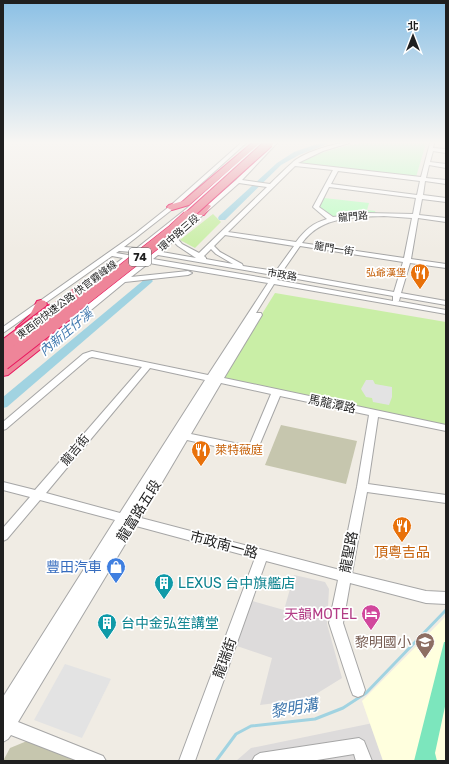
<svg xmlns="http://www.w3.org/2000/svg" width="449" height="764" font-family="Rubik,'Noto Sans TC',sans-serif">
  <rect width="100%" height="100%" fill="#f0ece4"/>
  <!-- residential -->
  <g fill="#dddbdb">
    <polygon points="294,575 325,582 329,589 327,624 342,678 308,699 260,705 272,658 234,645 249,600 284,610"/>
    <polygon points="373,723 387,761 236,761 251,748"/>
  </g>
  <!-- education -->
  <polygon fill="#ffffde" points="446,616 446,761 383,761 362,701"/>
  <!-- construction -->
  <g fill="#c6c6ae">
    <polygon points="281,425 357,441 346,484 265,465"/>
    <polygon points="27,741 77,761 3,761 10,748"/>
  </g>
  <!-- grass -->
  <g fill="#c9eea6">
    <polygon points="213,214 221,222 195,248 180,240"/>
    <polygon points="275,293 446,322 446,425 222,378"/>
  </g>
  <!-- park -->
  <g fill="#bdfec3">
    <path d="M360,143H426L416,177L300,163C319,153 338,147 360,143Z"/>
    <polygon points="324,198 369,203 367,210 375,211 376,214 333,217 318,207"/>
  </g>
  <!-- pitch -->
  <polygon fill="#7ce6bd" points="444,642 446,642 446,702 435,753 437,761 414,761"/>
  <!-- parking -->
  <g fill="#e3e3e3">
    <polygon points="366,380 373,380 375,384 392,387 392,397 389,405 373,402 372,398 366,397 361,389"/>
    <polygon points="65,664 111,679 82,738 34,720"/>
  </g>
  <g fill="none" stroke-linecap="round" stroke-linejoin="round">
    <!-- stream -->
    <polyline stroke="#a1d3e1" stroke-width="3" points="216,761 236,734 251,726 315,719 343,708 366,693 446,610"/>
    <!-- river -->
    <g fill="#a1d3e1" fill-rule="evenodd">
      <polygon points="320,143 330,143 299,155 281,165 225,220 219,220 218,218 219,216 277,163 294,152"/>
      <polygon points="148,278 151,279 153,281 151,283 7,407 3,408 3,397 145,279"/>
    </g>
    <!-- minor casing -->
    <g stroke="#a6a6a6" stroke-width="2">
      <g id="minor">
        <path d="M241,143H246L174,208L124,247L137,248L186,209L259,143H264L190,211L143,249L142,251L135,256L146,258L151,254L149,252L150,251L155,250L236,180L272,143H277L242,180L270,184C277,177 285,169 292,163C301,153 336,142 349,143L323,151L298,163L421,177L430,143H434L433,148L446,149V153L433,151L430,162L446,164V168L429,165L426,178L446,180V184L425,181L423,195L446,198V202L422,199L419,215L446,218V222L418,218L411,259L446,264V268L410,263L401,293L446,301V305L400,297L399,301H397L446,310V314L274,284L256,313H261L262,315L224,378L446,425V431L378,417L368,484L446,495V503L367,492L352,573L426,591L446,592V604L426,603L350,583L343,623L365,690L363,695L358,697L353,695L351,690L329,623L338,580L266,561L195,761H179L255,558L136,526L18,722L103,756L106,761H78L11,735L8,739L3,742V697L115,520L40,500L7,539L3,541V528L30,497L3,490V482L35,490L142,367L92,357L89,358L6,429L3,430V422L83,354L92,351L208,375L268,283L149,263L131,277L188,271L192,273L188,275L125,282L74,324H68L67,322L68,320L142,261L130,259L108,276H105V272L123,258L112,256L3,333V327L136,233L170,206ZM295,166L333,170L313,207L327,219C313,223 305,230 296,242L228,232ZM338,171L420,181L417,195L331,184ZM239,183L267,187L199,253L182,244L177,238ZM329,187L416,198L413,214L367,213L333,217L319,207ZM384,216L412,218L404,258L302,243C321,216 354,217 384,216ZM225,235L294,246L276,271L243,266L242,264L220,252L214,246ZM173,241L178,246L196,258L162,252ZM300,246L403,262L394,292L282,272ZM211,249L216,254L233,264L206,259V258L204,256ZM119,251L132,252L128,255L116,253ZM158,255L273,275L270,279L153,259ZM280,276L393,296V301L277,280ZM150,368L205,380L120,513L46,493ZM221,383L271,394L249,446L191,434ZM280,396L369,415L357,487L340,570L141,518L187,440L251,454L255,453L259,446Z"/>
        <polygon points="359,738 364,741 372,761 356,761 354,754 311,761 252,761 255,756 260,753"/>
      </g>
    </g>
    <!-- highway casing -->
    <g stroke="#e9165e" stroke-width="2">
      <g id="highway">
        <polygon points="252,143 260,143 189,205 172,210 169,209 167,207 169,205 183,201"/>
        <path d="M206,203L211,206L204,215H198L196,213C199,209 201,204 206,203Z"/>
        <polygon points="41,300 45,301 47,304 39,320 26,331 18,331 16,328 30,315 37,301"/>
        <path d="M76,314L80,315L82,318L80,321L58,335L8,375L3,376V365C20,352 57,319 76,314Z"/>
      </g>
    </g>
    <!-- minor -->
    <use href="#minor" fill="#fff" fill-rule="evenodd"/>
    <!-- highway -->
    <use href="#highway" fill="#ee8599" fill-rule="evenodd"/>
    <!-- highway-bridge-far2 casing -->
    <g stroke="#e9165e" stroke-width="10" stroke-linecap="butt">
      <polyline id="highway-bridge-far2" points="187,217 269,143"/>
    </g>
    <!-- highway-bridge-far1 casing -->
    <g stroke="#e9165e" stroke-width="12" stroke-linecap="butt">
      <g id="highway-bridge-far1">
        <polyline points="53,311 112,267"/>
        <polyline points="70,311 173,230 188,216"/>
      </g>
    </g>
    <!-- highway-bridge casing -->
    <g stroke="#e9165e" stroke-width="16" stroke-linecap="butt">
      <g id="highway-bridge">
        <polyline points="3,348 54,310"/>
        <polyline points="3,363 71,310"/>
      </g>
    </g>
    <!-- highway-bridge-far2 -->
    <use href="#highway-bridge-far2" stroke="#ee8599" stroke-width="8"/>
    <!-- highway-bridge-far1 -->
    <use href="#highway-bridge-far1" stroke="#ee8599" stroke-width="11"/>
    <!-- highway-bridge -->
    <use href="#highway-bridge" stroke="#ee8599" stroke-width="14"/>
  </g>
  <!-- sky -->
  <linearGradient id="sky" x2="0" y2="1"><stop stop-color="#8bc0e5"/><stop offset="0.57" stop-color="#f8f6f3"/><stop offset="1" stop-color="#f8f6f3" stop-opacity="0"/></linearGradient>
  <rect width="449" height="250" fill="url(#sky)"/>
  <!-- icons -->
  <defs>
    <g id="restaurant-pin" transform="scale(1)"><path d="M0 17L-7.5 6A9.5 9.5 0 1 1 7.5 6Z" fill="#e8710a" stroke="#fff"/><path d="M-5-6h1v4h1v-4h1v4h1v-4h1v5L-1.5 .5V6h-2V.5L-5-1ZM5-6V6H3V1.5H1.5Q1.5-4 5-6Z" fill="#fff"/></g>
    <g id="shop-pin" transform="scale(1)"><path d="M0 17L-7.5 6A9.5 9.5 0 1 1 7.5 6Z" fill="#3f7fe0" stroke="#fff"/><path d="M-5-2.5h2.3a2.7 3.5 0 0 1 5.4 0H5L5.5 6h-11ZM-1.5-2.5h3a1.5 2.3 0 0 0-3 0Z" fill="#fff"/></g>
    <g id="building-pin" transform="scale(1)"><path d="M0 17L-7.5 6A9.5 9.5 0 1 1 7.5 6Z" fill="#0f9aa8" stroke="#fff"/><path d="M-4-6H4V6H1V3H-1V6H-4ZM-2.5-4.3h1.7v1.8h-1.7ZM.8-4.3h1.7v1.8H.8ZM-2.5-1h1.7V.8h-1.7ZM.8-1h1.7V.8H.8Z" fill="#fff"/></g>
    <g id="hotel-pin" transform="scale(1)"><path d="M0 17L-7.5 6A9.5 9.5 0 1 1 7.5 6Z" fill="#d1479c" stroke="#fff"/><path d="M-6-4.5h1.5V1H6V5H4.5V3h-9V5H-6ZM-4 0a1.8 1.8 0 1 1 3.6 0ZM.5 0V-2.5h3Q6-2.5 6 0Z" fill="#fff"/></g>
    <g id="school-pin" transform="scale(1)"><path d="M0 17L-7.5 6A9.5 9.5 0 1 1 7.5 6Z" fill="#8d6e63" stroke="#fff"/><path d="M0-5L7-2L0 1L-7-2ZM-4 1L0 2.5L4 1V4Q0 6-4 4Z" fill="#fff"/></g>
  </defs>
  <g fill-rule="evenodd">
    <use href="#restaurant-pin" x="420" y="273"/>
    <use href="#restaurant-pin" x="201" y="450"/>
    <use href="#restaurant-pin" x="402" y="526"/>
    <use href="#shop-pin" x="116" y="567"/>
    <use href="#building-pin" x="164" y="583"/>
    <use href="#hotel-pin" x="371" y="614"/>
    <use href="#building-pin" x="107" y="623"/>
    <use href="#school-pin" x="425" y="642"/>
  </g>
  <g text-anchor="middle" dominant-baseline="central" stroke-width="3.5" stroke-linejoin="round" paint-order="stroke">
    <!-- far-street labels -->
    <g font-size="10" fill="#1f1f1f" stroke="#fff">
      <text transform="translate(353 217) rotate(-5)">龍門路</text>
      <text transform="translate(179 233) rotate(-41)">環中路三段</text>
      <text transform="translate(334 249) rotate(9)">龍門一街</text>
      <text transform="translate(282 275) rotate(9)">市政路</text>
      <text transform="translate(67 300) rotate(-37)">東西向快速公路 快官霧峰線</text>
    </g>
    <!-- far-food labels -->
    <g font-size="10" fill="#c56008" stroke="#fff" text-anchor="end">
      <text x="406" y="273">弘爺漢堡</text>
    </g>
    <!-- shield labels -->
    <rect fill="#fff" stroke="#626262" stroke-width="1" x="129" y="248" width="22" height="18" rx="3"/>
    <g font-size="11" font-weight="bold" fill="#1f1f1f">
      <text x="140" y="257">74</text>
    </g>
    <!-- street labels -->
    <g font-size="12" fill="#1f1f1f" stroke="#fff">
      <text transform="translate(332 404) rotate(12)">馬龍潭路</text>
      <text transform="translate(75 450) rotate(-50)">龍吉街</text>
    </g>
    <!-- food labels -->
    <g font-size="12" fill="#c56008" stroke="#fff" text-anchor="start">
      <text x="215" y="450">萊特薇庭</text>
    </g>
    <!-- water labels -->
    <g font-size="13" font-style="italic" fill="#4078ae" stroke="#fff">
      <text transform="translate(66 332) rotate(-40)">內新庄仔溪</text>
    </g>
    <!-- near-street labels -->
    <g font-size="14" fill="#1f1f1f" stroke="#fff">
      <text transform="translate(139 511) rotate(-58)">龍富路五段</text>
      <text transform="translate(224 545) rotate(15)">市政南一路</text>
      <text transform="translate(349 552) rotate(-79)">龍聖路</text>
      <text transform="translate(225 658) rotate(-70)">龍瑞街</text>
    </g>
    <!-- near-food labels -->
    <g font-size="14" fill="#c56008" stroke="#fff">
      <text x="402" y="552">頂粵吉品</text>
    </g>
    <!-- near-shop labels -->
    <g font-size="14" fill="#366cbe" stroke="#fff" text-anchor="end">
      <text x="102" y="567">豐田汽車</text>
    </g>
    <!-- near-culture labels -->
    <g font-size="14" fill="#0d838f" stroke="#fff" text-anchor="start">
      <text x="178" y="583">LEXUS 台中旗艦店</text>
      <text x="121" y="623">台中金弘笙講堂</text>
    </g>
    <!-- near-hotel labels -->
    <g font-size="14" fill="#b23c85" stroke="#fff" text-anchor="end">
      <text x="357" y="614">天韻MOTEL</text>
    </g>
    <!-- near-education labels -->
    <g font-size="14" fill="#785e54" stroke="#fff" text-anchor="end">
      <text x="411" y="642">黎明國小</text>
    </g>
    <!-- near-water labels -->
    <g font-size="16" font-style="italic" fill="#4078ae" stroke="#fff">
      <text transform="translate(294 708) rotate(-9)">黎明溝</text>
    </g>
  </g>
  <!-- border -->
  <rect width="449" height="764" fill="none" stroke="#1f1f1f" stroke-width="8"/>
  <!-- north arrow -->
  <g transform="translate(413 36)" stroke="#ffffff" stroke-width="3" paint-order="stroke">
  <path d="M0-3L7 15L0 10L-7 15Z" fill="#1f1f1f"/>
  <text y="-6" font-size="11" font-weight="bold" text-anchor="middle" fill="#1f1f1f">北</text>
  </g>
</svg>
